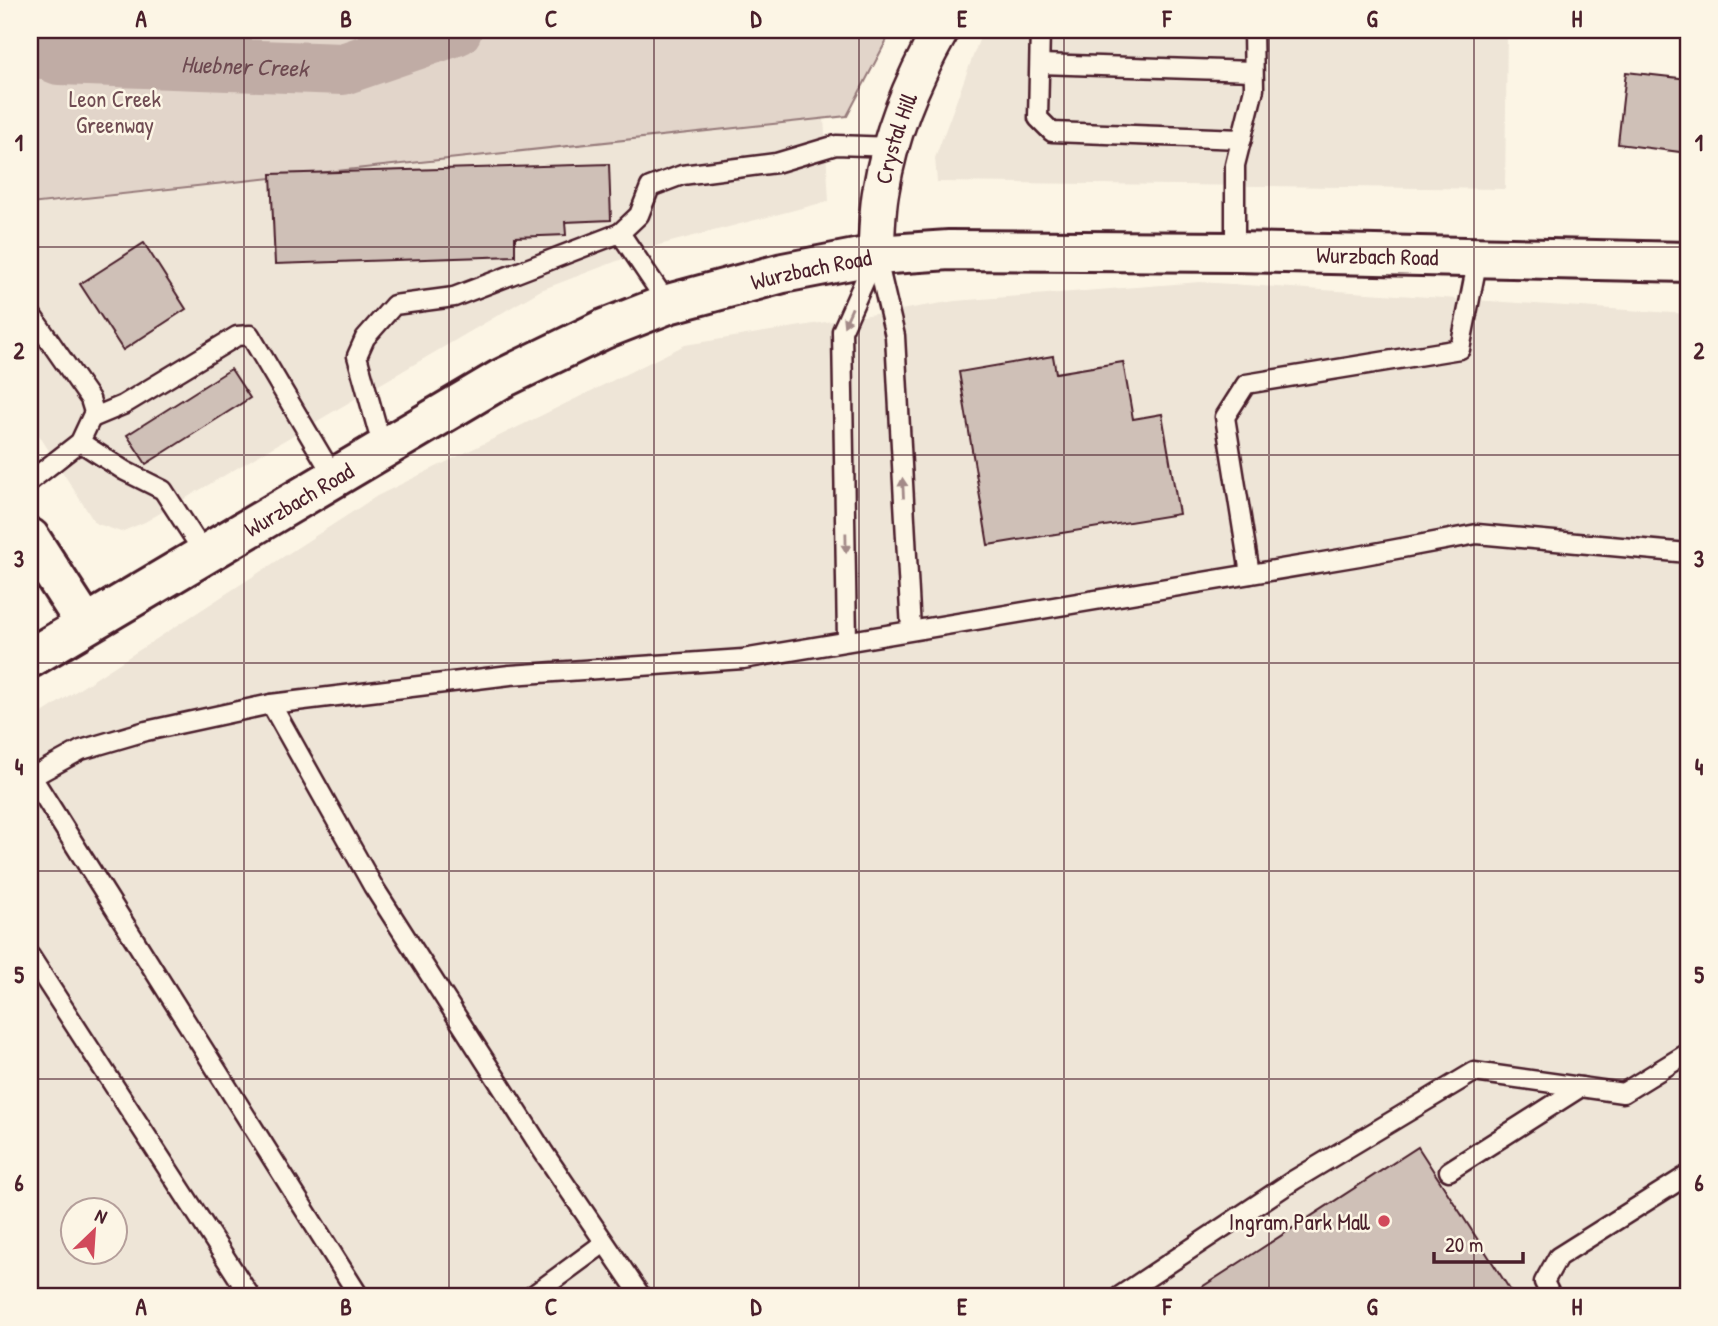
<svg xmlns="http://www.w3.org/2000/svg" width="1718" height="1326" font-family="'Patrick Hand',sans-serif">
  <rect width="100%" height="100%" fill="#fcf5e5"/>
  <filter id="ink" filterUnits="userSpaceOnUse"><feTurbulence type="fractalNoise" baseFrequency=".0143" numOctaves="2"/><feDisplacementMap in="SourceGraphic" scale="14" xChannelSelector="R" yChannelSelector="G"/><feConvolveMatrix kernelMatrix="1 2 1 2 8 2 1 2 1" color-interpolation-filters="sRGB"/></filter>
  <g filter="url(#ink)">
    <!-- built -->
    <g fill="#eee5d7" fill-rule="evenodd">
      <polygon points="987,30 1507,30 1505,189 937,182 935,158 979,40"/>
      <polygon points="824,117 829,201 659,245 541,290 145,522 121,532 95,523 30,421 30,204"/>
      <path d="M1200,282L1688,314V1296H30V721L377,496L685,345L955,301ZM74,1210H116V1252H74Z"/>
    </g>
    <!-- green -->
    <polygon fill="#e2d5ca" stroke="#967a7a" stroke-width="2" points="30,30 892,30 847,116 30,204"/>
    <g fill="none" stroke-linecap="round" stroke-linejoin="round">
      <!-- river -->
      <path stroke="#c0aca5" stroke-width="52" id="s1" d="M30,47L59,59L343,69L456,30"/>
    </g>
    <!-- building -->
    <g fill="#cfc0b7" stroke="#4a1f2b" stroke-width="2">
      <polygon points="1626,72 1688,79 1688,153 1618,144"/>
      <polygon points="609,164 611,220 565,222 566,235 515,237 515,256 275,264 271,174"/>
      <polygon points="144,243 186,309 123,350 80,284"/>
      <polygon points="1053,356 1056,373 1123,362 1133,419 1162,414 1179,514 988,545 959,372"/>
      <polygon points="231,369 250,398 146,464 127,435"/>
      <polygon points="1418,1147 1514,1296 1188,1296"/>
    </g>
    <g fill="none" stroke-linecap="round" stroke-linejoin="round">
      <!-- lane casing -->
      <g stroke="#4a1f2b" stroke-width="23">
        <g id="lane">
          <polyline points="1040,30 1038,118 1052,132 1242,139"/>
          <polyline points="1040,64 1253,71"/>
          <polyline points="620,233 639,215 650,187 682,175 776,163 836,145 893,147"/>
          <polyline points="1235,252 1235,165 1254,89 1253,30"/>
          <polyline points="876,255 895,336 911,630"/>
          <polyline points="30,313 90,399 94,412 80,442 30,481"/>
          <polyline points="92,418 123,405 237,336 250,335 334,477"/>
          <polyline points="378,431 357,356 365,338 394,305 454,297 620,233 668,304"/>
          <polyline points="80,442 125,471 163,490 204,553"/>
          <polyline points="1250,574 1225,417 1246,384 1460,349 1478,258"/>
          <polyline points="847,641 842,331 876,255"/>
          <polyline points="271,704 373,886 544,1153 641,1296"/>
          <polyline points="32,777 359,1296"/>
          <polyline points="30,778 81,750 146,731 271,704 510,675 743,659 1359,556 1477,534 1688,553"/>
          <polyline points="30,956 250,1296"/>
          <polyline points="1449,1171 1581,1087"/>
          <polyline points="532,1296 604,1243"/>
          <polyline points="1120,1296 1294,1180 1474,1072 1623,1093 1688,1053"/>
          <polyline points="1551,1296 1544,1282 1558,1257 1688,1175"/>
        </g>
      </g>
      <!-- street casing -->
      <g stroke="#4a1f2b" stroke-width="40">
        <g id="street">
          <path id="s2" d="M876,255C877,233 877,211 881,190C890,134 913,79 941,30"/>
        </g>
      </g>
      <!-- secondary casing -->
      <g stroke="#4a1f2b" stroke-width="44">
        <g id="secondary">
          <polyline points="30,538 85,623"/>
          <path id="s3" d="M30,658L501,379L604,329L668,304L783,273L876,255L949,250L1235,252L1688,262"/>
        </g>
      </g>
      <!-- lane -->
      <use href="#lane" stroke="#fcf5e5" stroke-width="18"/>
      <!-- street -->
      <use href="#street" stroke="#fcf5e5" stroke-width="35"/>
      <!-- secondary -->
      <use href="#secondary" stroke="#fcf5e5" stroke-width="38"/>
    </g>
    <!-- one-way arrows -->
    <defs><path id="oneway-solid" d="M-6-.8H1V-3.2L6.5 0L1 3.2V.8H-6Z" transform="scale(1.75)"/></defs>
    <g fill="#a38a88">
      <use href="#oneway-solid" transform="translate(848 317) rotate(114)"/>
      <use href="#oneway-solid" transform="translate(903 488) rotate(-93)"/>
      <use href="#oneway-solid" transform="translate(846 543) rotate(89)"/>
    </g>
  </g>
  <!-- grid -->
  <path fill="none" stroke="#4a1f2b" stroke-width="2" stroke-opacity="0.55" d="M244,30V1296M449,30V1296M654,30V1296M859,30V1296M1064,30V1296M1269,30V1296M1474,30V1296M30,247H1688M30,455H1688M30,663H1688M30,871H1688M30,1079H1688"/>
  <!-- markers -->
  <circle fill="#d1495b" stroke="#fcf5e5" stroke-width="2.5" cx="1384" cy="1221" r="7"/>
  <g text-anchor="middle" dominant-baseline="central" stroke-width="5" stroke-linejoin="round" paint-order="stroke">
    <!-- park labels -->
    <g font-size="23" fill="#704c53" stroke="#fcf5e5">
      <text x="115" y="98">Leon Creek<tspan x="115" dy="26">Greenway</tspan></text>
    </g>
    <!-- street labels -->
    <g font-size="23" fill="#4a1f2b" stroke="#fcf5e5">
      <text stroke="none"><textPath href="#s2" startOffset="119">Crystal Hill</textPath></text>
      <text stroke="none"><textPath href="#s3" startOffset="1446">Wurzbach Road</textPath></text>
      <text stroke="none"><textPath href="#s3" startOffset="878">Wurzbach Road</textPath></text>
      <text stroke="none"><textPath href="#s3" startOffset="312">Wurzbach Road</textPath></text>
    </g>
    <!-- poi labels -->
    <g font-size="23" fill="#4a1f2b" stroke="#fcf5e5" text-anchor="end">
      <text x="1370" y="1221">Ingram Park Mall</text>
    </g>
    <!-- water labels -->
    <g font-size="24" font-style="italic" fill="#6d4950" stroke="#fcf5e5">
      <text stroke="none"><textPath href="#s1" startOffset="217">Huebner Creek</textPath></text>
    </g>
  </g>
  <!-- margin -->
  <rect width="1718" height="1326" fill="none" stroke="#fcf5e5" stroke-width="77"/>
  <!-- north arrow -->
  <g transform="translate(94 1231) rotate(25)"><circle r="33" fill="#fcf5e5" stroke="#b59f9b" stroke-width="2"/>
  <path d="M0-5L12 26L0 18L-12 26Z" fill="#d1495b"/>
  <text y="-10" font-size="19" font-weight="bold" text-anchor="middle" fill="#4a1f2b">N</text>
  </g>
  <!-- scale -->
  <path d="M1434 1252v10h89v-10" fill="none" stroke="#4a1f2b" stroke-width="3.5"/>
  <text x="1445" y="1252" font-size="21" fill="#4a1f2b" stroke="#fcf5e5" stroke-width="5" paint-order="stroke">20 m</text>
  <rect x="38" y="38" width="1642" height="1250" fill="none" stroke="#4a1f2b" stroke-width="2.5"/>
  <g font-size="23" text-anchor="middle" font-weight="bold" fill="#4a1f2b">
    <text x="141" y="27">A</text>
    <text x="346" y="27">B</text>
    <text x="551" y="27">C</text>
    <text x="756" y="27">D</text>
    <text x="962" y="27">E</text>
    <text x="1167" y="27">F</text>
    <text x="1372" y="27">G</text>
    <text x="1577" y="27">H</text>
    <text x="19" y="151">1</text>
    <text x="1699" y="151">1</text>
    <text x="19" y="359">2</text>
    <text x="1699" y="359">2</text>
    <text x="19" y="567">3</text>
    <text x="1699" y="567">3</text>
    <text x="19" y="775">4</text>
    <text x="1699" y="775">4</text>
    <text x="19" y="983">5</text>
    <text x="1699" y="983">5</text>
    <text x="19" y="1191">6</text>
    <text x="1699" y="1191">6</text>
    <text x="141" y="1315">A</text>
    <text x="346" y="1315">B</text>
    <text x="551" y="1315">C</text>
    <text x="756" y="1315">D</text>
    <text x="962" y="1315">E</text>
    <text x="1167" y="1315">F</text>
    <text x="1372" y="1315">G</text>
    <text x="1577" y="1315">H</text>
  </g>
</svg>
